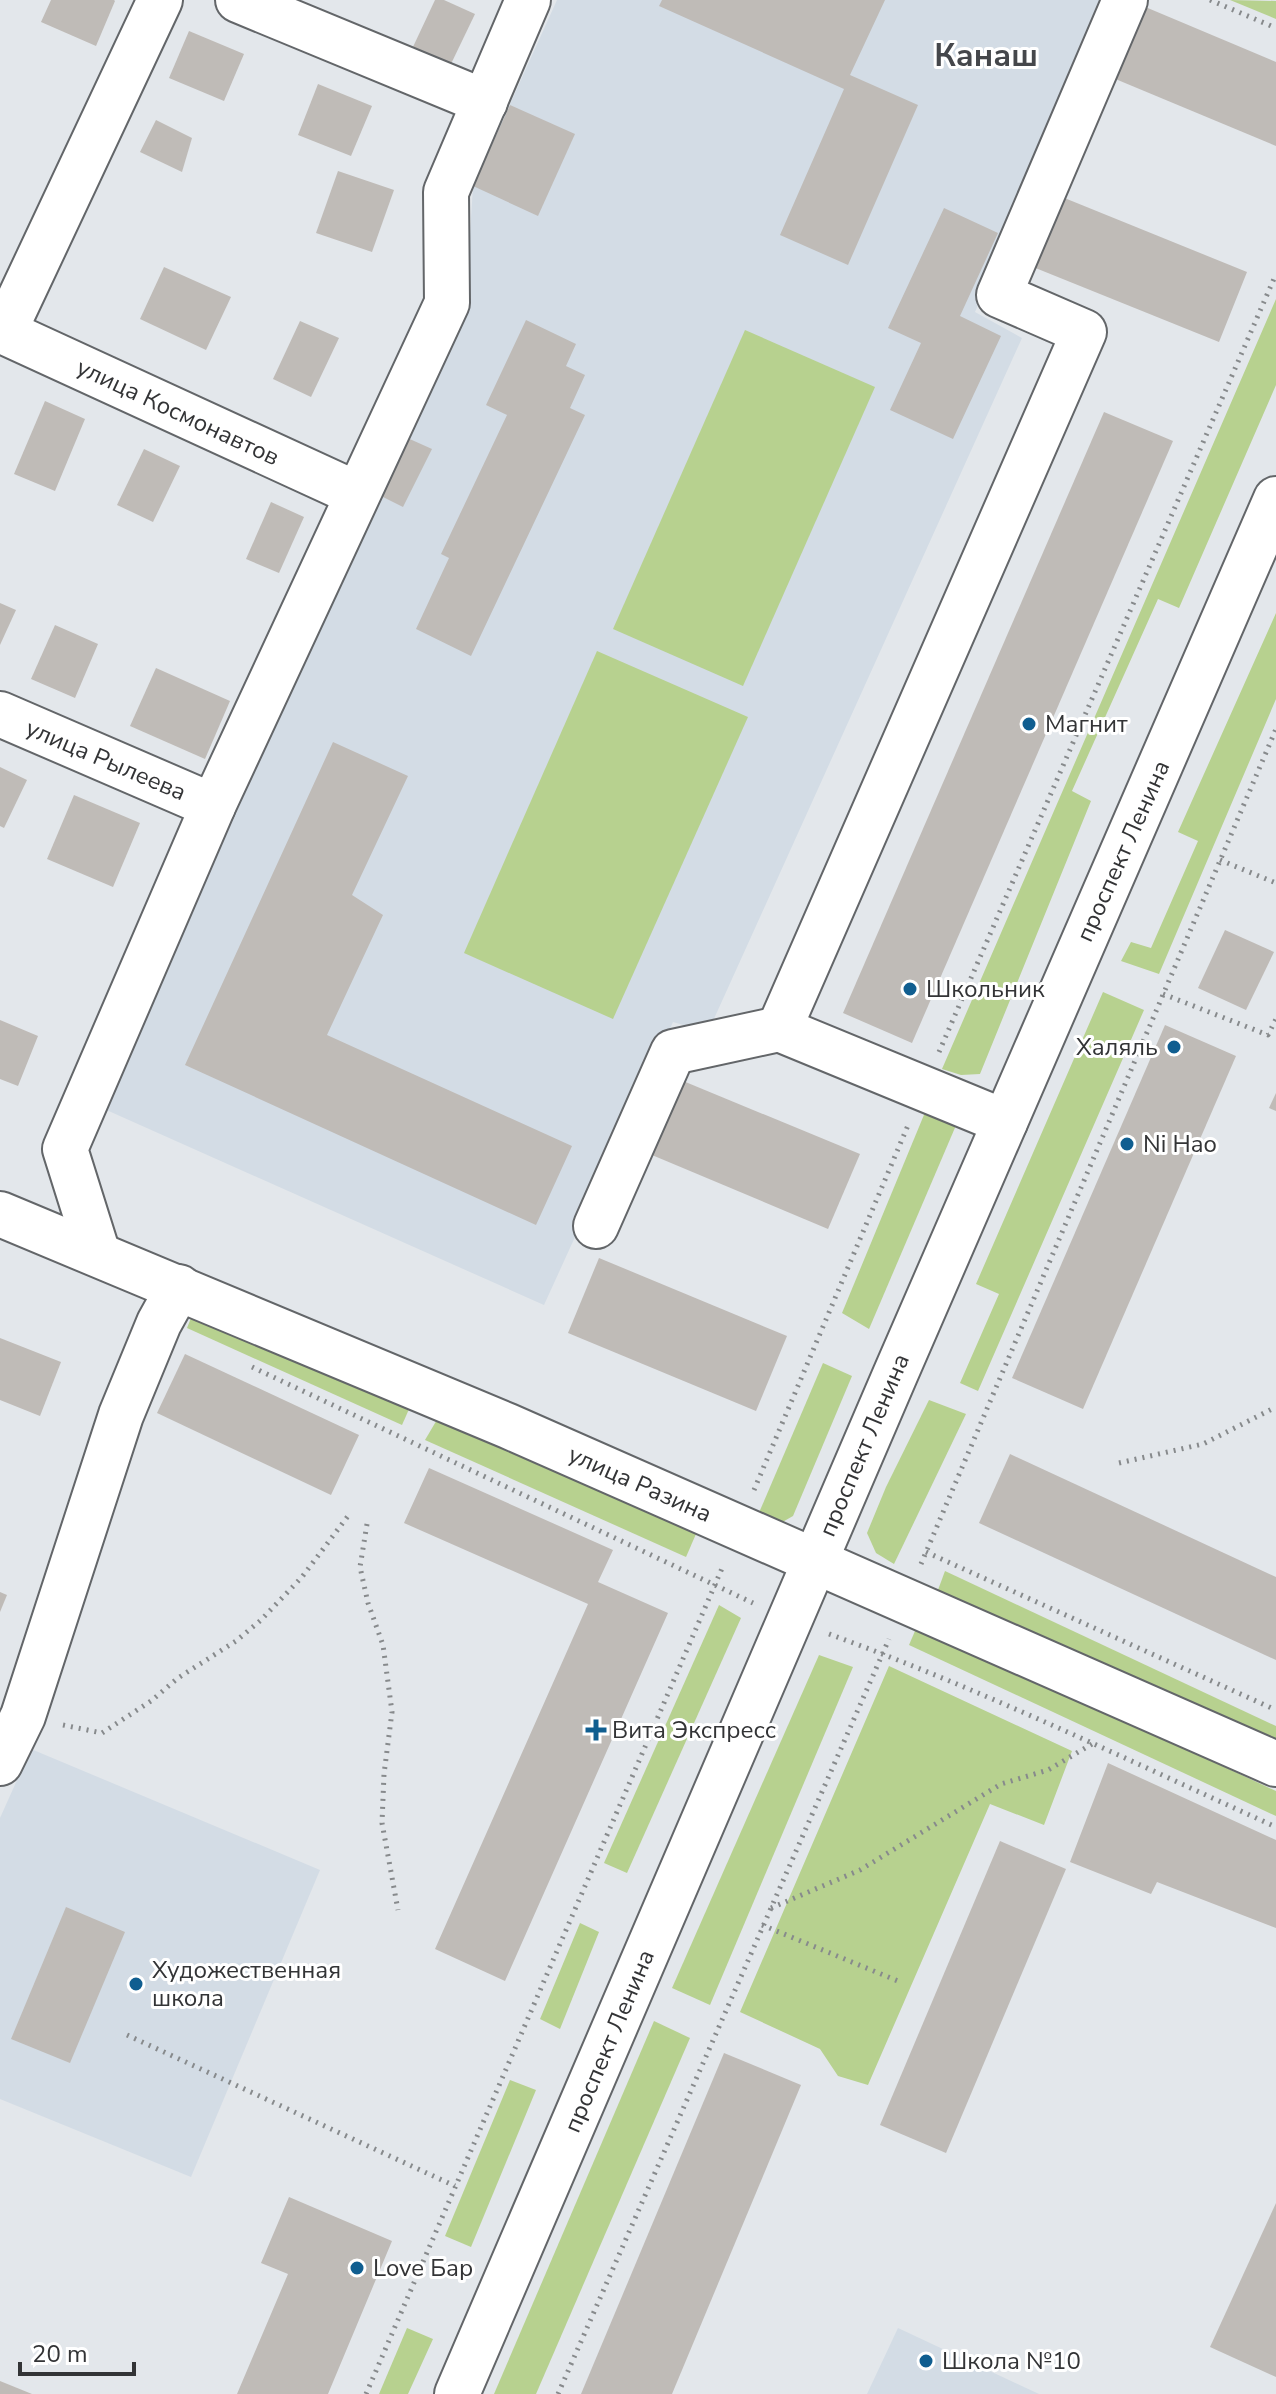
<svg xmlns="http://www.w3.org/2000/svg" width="1276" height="2394" font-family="'Nunito Sans',sans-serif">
  <rect width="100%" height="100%" fill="#e3e7eb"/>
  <!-- built -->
  <g fill="#d3dce5">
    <polygon points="557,0 1110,0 975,312 1022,338 708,1032 673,1022 544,1305 93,1104 466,302 473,186"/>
    <polygon points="31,1749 320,1870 191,2177 0,2099 0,1818"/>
    <polygon points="898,2328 1039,2394 867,2394"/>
  </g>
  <!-- green -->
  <g fill="#b7d18f">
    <polygon points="1230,0 1276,1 1276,19"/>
    <polygon points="1276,299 1276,385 1179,608 1158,599 1072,791 1091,801 980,1074 961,1075 942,1069"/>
    <polygon points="745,330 875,387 743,686 613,629"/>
    <polygon points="1276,613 1276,699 1159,974 1121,961 1131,942 1151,948 1198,841 1178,832"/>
    <polygon points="597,651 748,717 613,1019 464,953"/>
    <polygon points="1103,992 1144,1010 978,1391 960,1383 999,1294 976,1284"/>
    <polygon points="926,1110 957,1123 869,1329 842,1313"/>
    <polygon points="193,1313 410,1407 402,1425 187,1328"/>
    <polygon points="823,1363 852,1376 793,1516 779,1524 758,1515"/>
    <polygon points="929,1400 966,1414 894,1564 876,1553 867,1533 886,1487"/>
    <polygon points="438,1418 696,1534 686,1557 425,1440"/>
    <polygon points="945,1571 1276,1726 1276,1747 935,1598"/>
    <polygon points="719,1605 741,1618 627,1873 604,1863"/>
    <polygon points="918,1624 1276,1791 1276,1816 909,1645"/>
    <polygon points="819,1655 853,1667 710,2005 672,1988"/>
    <polygon points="889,1666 1072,1751 1044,1825 990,1804 868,2085 838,2076 820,2049 740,2012"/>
    <polygon points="580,1923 599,1932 560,2029 540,2019"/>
    <polygon points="654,2021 690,2038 536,2394 494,2394"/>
    <polygon points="510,2080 536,2090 471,2247 445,2236"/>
    <polygon points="407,2328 433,2339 408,2394 379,2394"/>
  </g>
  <!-- building -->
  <g fill="#bfbbb7">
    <polygon points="51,0 114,0 115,1 96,46 41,22"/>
    <polygon points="435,0 444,0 475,14 450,66 412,49"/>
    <polygon points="662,0 885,0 850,75 918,105 848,265 780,235 844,89 659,6"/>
    <polygon points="1143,6 1276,62 1276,146 1113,78"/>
    <polygon points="189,31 244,54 224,101 169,78"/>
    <polygon points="318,84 372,106 351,156 298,135"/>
    <polygon points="510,105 575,134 538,216 473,186"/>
    <polygon points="156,120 192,138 182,172 140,152"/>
    <polygon points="338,171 394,190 372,252 316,233"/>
    <polygon points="1062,197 1247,272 1219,342 1033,267"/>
    <polygon points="944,208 998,233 960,316 1001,336 953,439 890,410 921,343 888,328"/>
    <polygon points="164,267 231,297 206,350 140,319"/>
    <polygon points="526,320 576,344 566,366 585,375 570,408 585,415 471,656 416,629 449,558 441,554 507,415 486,405"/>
    <polygon points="300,321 339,338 311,397 273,379"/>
    <polygon points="45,401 85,419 55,491 14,474"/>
    <polygon points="1104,412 1173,441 912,1043 843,1013"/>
    <polygon points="403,436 432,449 403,507 375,493"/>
    <polygon points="144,449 180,466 153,522 117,505"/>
    <polygon points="271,502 304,517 279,573 246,559"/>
    <polygon points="0,603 16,610 0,645"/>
    <polygon points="55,625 98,644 75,698 31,679"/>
    <polygon points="156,668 230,701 205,759 130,726"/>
    <polygon points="333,742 408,776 352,895 383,915 327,1035 572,1146 536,1225 185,1065"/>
    <polygon points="0,767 27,780 4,828 0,826"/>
    <polygon points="74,795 140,823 113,887 47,859"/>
    <polygon points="1225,930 1274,952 1246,1010 1198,988"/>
    <polygon points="0,1020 38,1036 18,1086 0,1079"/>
    <polygon points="1165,1025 1236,1056 1083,1409 1012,1378"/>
    <polygon points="671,1076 860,1154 828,1229 640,1150"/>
    <polygon points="1276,1093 1276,1111 1269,1108"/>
    <polygon points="599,1258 787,1336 756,1411 568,1333"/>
    <polygon points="0,1338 61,1362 40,1416 0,1400"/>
    <polygon points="185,1354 359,1435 331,1495 157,1413"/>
    <polygon points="1010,1454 1276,1577 1276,1660 979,1523"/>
    <polygon points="429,1468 613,1550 598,1582 668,1613 505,1981 435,1949 588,1604 404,1523"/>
    <polygon points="0,1592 7,1595 0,1612"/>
    <polygon points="1108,1763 1276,1840 1276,1928 1157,1882 1151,1894 1070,1862"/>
    <polygon points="1000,1841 1066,1869 946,2153 880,2125"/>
    <polygon points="66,1907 125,1932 70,2063 11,2039"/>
    <polygon points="724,2053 801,2085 672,2394 581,2394"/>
    <polygon points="289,2197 392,2241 328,2394 237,2394 288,2274 261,2263"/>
    <polygon points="1276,2203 1276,2377 1210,2347"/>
    <polygon points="0,2381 32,2394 0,2394"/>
  </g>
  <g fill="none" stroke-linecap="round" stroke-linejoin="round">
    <!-- minor casing -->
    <g stroke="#636669" stroke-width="48">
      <g id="minor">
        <polyline points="238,0 485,102"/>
        <polyline points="0,330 357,494"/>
        <polyline points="4,332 160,0"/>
        <polyline points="0,714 213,806"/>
        <polyline points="1005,1122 779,1029 1084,332 999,295 1125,0"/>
        <polyline points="0,1214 508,1426 1276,1764"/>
        <polyline points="596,1226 673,1052 779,1029"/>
        <polyline points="98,1254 65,1149 213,806 447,303 446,192 528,0"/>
        <polyline points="0,1763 23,1716 121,1415 159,1323 179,1287"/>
        <polyline points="457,2394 895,1375 1276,499"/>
      </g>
    </g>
    <!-- path -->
    <g stroke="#878a8c" stroke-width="5" stroke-dasharray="2 6" stroke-linecap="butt">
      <polyline points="1210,0 1276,28"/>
      <polyline points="1220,860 1276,883"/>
      <polyline points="1163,994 1268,1035 1276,1019"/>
      <polyline points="939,1052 1276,274"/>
      <polyline points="252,1367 753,1603"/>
      <polyline points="1119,1463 1203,1444 1276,1407"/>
      <polyline points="754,1490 909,1123"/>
      <polyline points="367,1524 360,1567 368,1603 383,1645 392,1712 384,1774 382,1823 398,1910"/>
      <polyline points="926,1552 1276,1710"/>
      <polyline points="921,1564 1276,729"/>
      <path d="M829,1634C981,1689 1128,1760 1276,1827"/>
      <polyline points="63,1725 102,1733 151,1701 178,1678 236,1641 261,1620 302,1577 348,1516"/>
      <polyline points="771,1908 860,1870 1001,1784 1048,1770 1092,1744"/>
      <polyline points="762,1925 898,1981"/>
      <polyline points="127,2035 455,2186"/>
      <polyline points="366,2394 723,1566"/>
      <polyline points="558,2394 889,1639"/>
    </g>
    <!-- minor -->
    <use href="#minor" stroke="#fff" stroke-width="44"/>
  </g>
  <!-- markers -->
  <g fill="#105e90" stroke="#fff" stroke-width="3">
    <circle cx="1029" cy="724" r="8"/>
    <circle cx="910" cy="989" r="8"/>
    <circle cx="1174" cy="1047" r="8"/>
    <circle cx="1127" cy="1144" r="8"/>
    <path d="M592 1718h8v8h8v8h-8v8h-8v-8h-8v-8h8z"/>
    <circle cx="136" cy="1984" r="8"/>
    <circle cx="357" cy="2268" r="8"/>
    <circle cx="926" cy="2361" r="8"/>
  </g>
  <g text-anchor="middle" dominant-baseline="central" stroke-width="6" stroke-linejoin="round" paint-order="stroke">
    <!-- street labels -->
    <g font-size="24" fill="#333436" stroke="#fff">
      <text transform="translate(178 412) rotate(25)">улица Космонавтов</text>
      <text transform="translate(106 760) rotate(23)">улица Рылеева</text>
      <text transform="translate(1123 851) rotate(-66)">проспект Ленина</text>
      <text transform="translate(864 1445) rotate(-67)">проспект Ленина</text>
      <text transform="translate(640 1484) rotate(24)">улица Разина</text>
      <text transform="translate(609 2041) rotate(-67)">проспект Ленина</text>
    </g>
    <!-- poi labels -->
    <g font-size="24" fill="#333436" stroke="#fff" text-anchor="start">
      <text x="1045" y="724">Магнит</text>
      <text x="926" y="989">Школьник</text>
      <text x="1158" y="1047" text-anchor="end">Халяль</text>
      <text x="1143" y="1144">Ni Hao</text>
      <text x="612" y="1730">Вита Экспресс</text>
      <text x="152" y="1970">Художественная<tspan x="152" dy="28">школа</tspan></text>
      <text x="373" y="2268">Love Бар</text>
      <text x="942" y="2361">Школа №10</text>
    </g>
    <!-- district labels -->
    <g font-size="32" font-weight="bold" fill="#45474b" stroke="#fff">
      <text x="986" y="55">Канаш</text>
    </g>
  </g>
  <!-- scale -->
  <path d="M20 2362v12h114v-12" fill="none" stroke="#333436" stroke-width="4"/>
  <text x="32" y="2362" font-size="24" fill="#333436" stroke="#ffffff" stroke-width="6" paint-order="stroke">20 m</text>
</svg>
